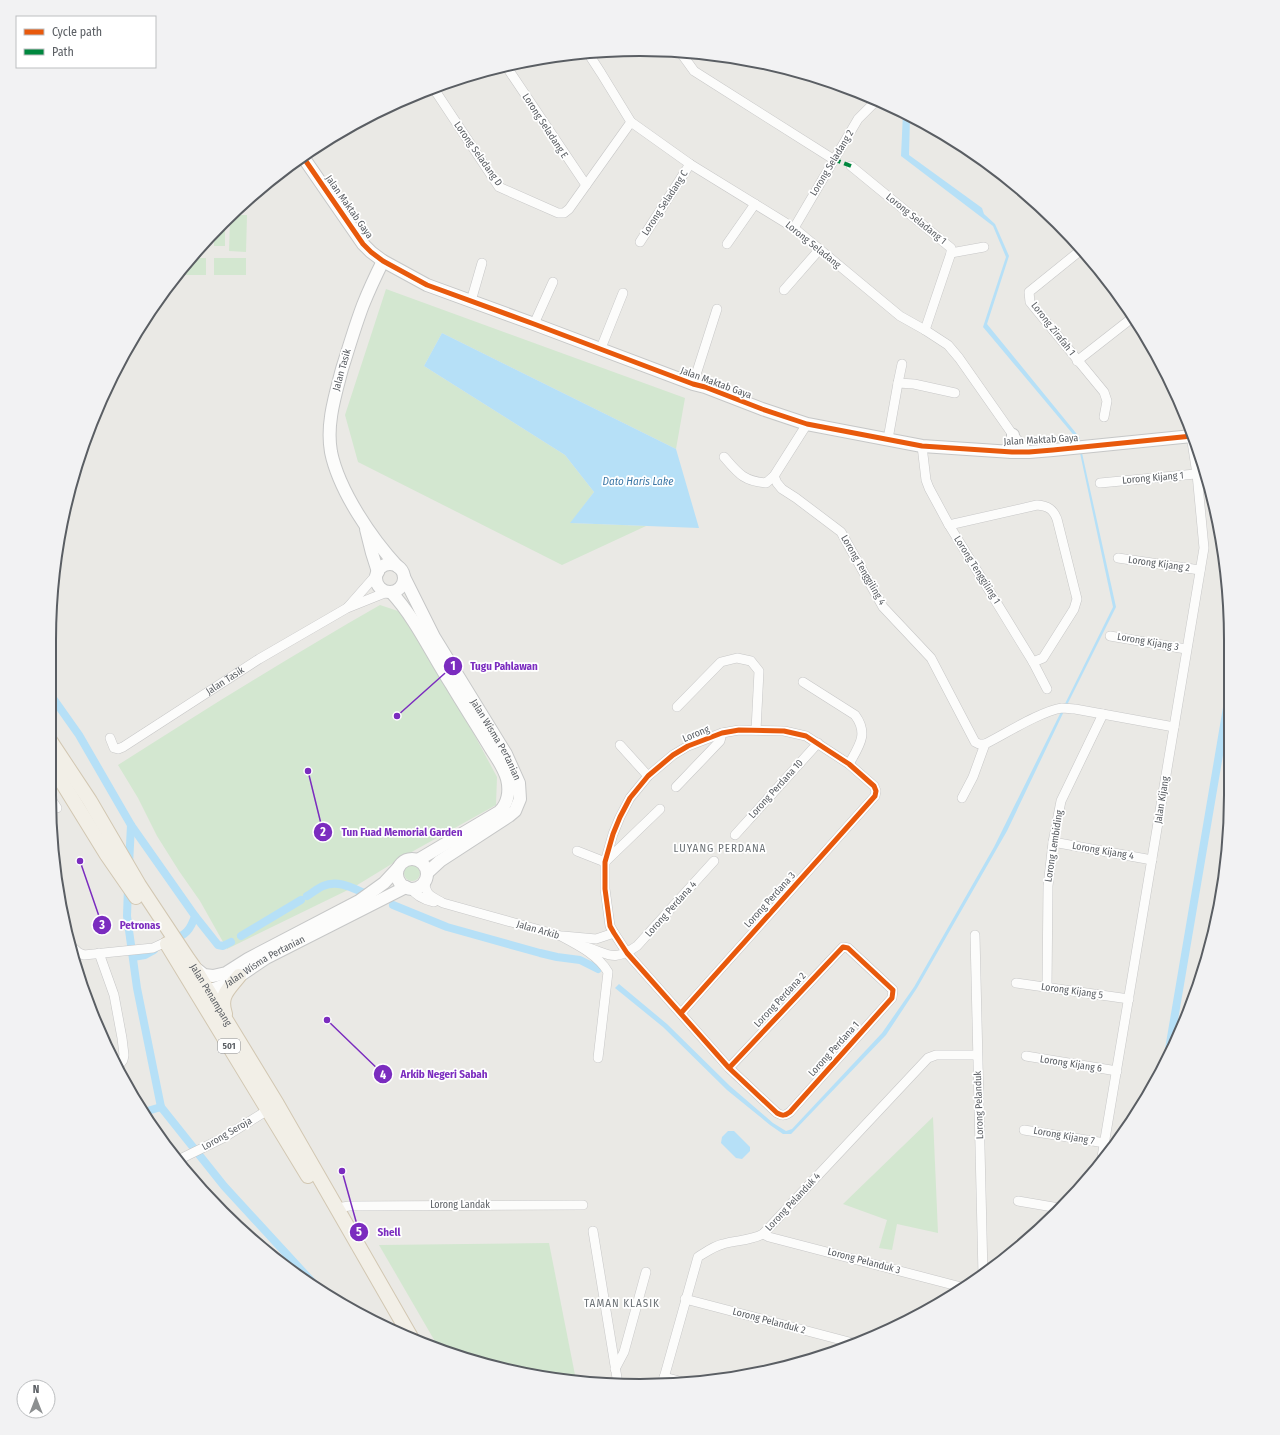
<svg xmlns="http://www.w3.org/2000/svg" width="1280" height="1435" font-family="'Fira Sans Condensed',sans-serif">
  <rect width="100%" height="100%" fill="#eae9e5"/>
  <!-- green -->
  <g fill="#d3e7d0">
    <polygon points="234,215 247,215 246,252 229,251 230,219"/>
    <polygon points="225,223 225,246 214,246 214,233"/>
    <polygon points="190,258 206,258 206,275 178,275"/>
    <rect x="214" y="258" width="32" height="17"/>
    <polygon points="386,289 685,398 676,449 442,333 424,366 565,455 594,492 571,523 646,526 562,565 358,462 345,415"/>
    <path d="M380,605L401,612L446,682L497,777L496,805L408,854L354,887L227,949L200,901L179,871L157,836L138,798L118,765C204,710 291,656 380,605Z"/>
    <circle cx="412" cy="873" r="8"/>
    <polygon points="933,1117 938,1233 897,1224 892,1250 879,1248 887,1220 843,1204"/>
    <polygon points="549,1243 576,1380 524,1375 450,1355 440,1350 379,1245"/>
  </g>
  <!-- water -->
  <g fill="#b6e0f7">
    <polygon points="903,113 910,117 909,155 982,208 984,214 995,224 1009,256 987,324 1080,438 1078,441 1082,453 1116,607 1066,707 1007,831 917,988 886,1035 794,1131 791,1134 783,1134 770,1125 727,1090 663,1027 615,988 619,984 667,1024 730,1086 773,1123 786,1131 792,1129 882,1033 914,987 994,847 1113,607 1077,439 983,327 1006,257 993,226 901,156"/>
    <polygon points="442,333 676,449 699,528 570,523 594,492 565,455 424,366"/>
    <polygon points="728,1131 734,1131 750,1147 750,1151 742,1159 736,1158 721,1143 722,1137"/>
  </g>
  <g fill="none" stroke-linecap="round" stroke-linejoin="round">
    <!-- canal -->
    <g stroke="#b6e0f7" stroke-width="8">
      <polyline points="50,694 79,735 131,825 129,865"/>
      <path d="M131,825L195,916C190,931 186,934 172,941"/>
      <polyline points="128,887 127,916 137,988 161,1107 224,1186 315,1285"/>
      <path d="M307,896C312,893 318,888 323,886C339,879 354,889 369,895"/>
      <polyline points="393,905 447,927 540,953 557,957 580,960 598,969"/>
      <polyline points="195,916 218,945 223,946 231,942"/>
      <polyline points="241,936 301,900"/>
      <polyline points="133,957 145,955 154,950"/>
      <polyline points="1167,1061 1230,690"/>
      <polyline points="144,1112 161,1107"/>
    </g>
    <!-- street casing -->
    <g stroke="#c7c7c7" stroke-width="10">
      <g id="street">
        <polyline points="588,53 601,73 631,122 690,164 794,228 900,316 925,330 948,345 959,358 1013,435 1029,452"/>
        <polyline points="681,53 694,71 833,159"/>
        <polyline points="506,66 586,185"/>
        <polyline points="434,89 499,187 558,213 564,213 569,209 631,122"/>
        <polyline points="851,166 951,248 951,253 925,330"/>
        <polyline points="794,228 858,119 876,101"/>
        <polyline points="640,242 690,164"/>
        <polyline points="727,244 755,204"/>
        <polyline points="1081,250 1029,292 1030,302 1034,307 1104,392 1107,401 1104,417"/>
        <polyline points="951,253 984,247"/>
        <polyline points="784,290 819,250"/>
        <polyline points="471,301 482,263"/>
        <polyline points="534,324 553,282"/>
        <polyline points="601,348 623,293"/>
        <polyline points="1077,361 1132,318"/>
        <polyline points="898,383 902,364"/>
        <polyline points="693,384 717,309"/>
        <polyline points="807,424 774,476 777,483 782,489 796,498 841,532 883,607 931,658 975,742 979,744 985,744"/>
        <polyline points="888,439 898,383 914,384 955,393"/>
        <polyline points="922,446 926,480 929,488 949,525 1033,662 1047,689"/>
        <path d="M724,457C738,473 743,481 766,483L774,476"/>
        <polyline points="1100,483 1206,473"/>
        <path d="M949,525L1037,505C1048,506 1053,509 1057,519L1077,599L1074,609L1043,658L1033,662"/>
        <polyline points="1118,558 1200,570"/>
        <polyline points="348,607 377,574"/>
        <polyline points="1110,636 1186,649"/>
        <path d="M803,682L855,715C869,734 859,746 849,764"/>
        <polyline points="677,707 721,662 737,658 751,661 759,671 756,730"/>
        <path id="s1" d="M110,738L114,748L118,749L123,747L259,659L347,608L387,592"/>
        <polyline points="620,745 648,776"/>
        <polyline points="676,787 720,741 722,733"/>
        <polyline points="49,796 57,808"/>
        <path d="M962,798L973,777L985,744C1005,734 1041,711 1062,708C1066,708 1071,709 1075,709L1174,727"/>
        <polyline points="735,835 818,743"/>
        <polyline points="1053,842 1152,860"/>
        <polyline points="577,851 605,862 660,809"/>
        <path d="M425,881C424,895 433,897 443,903L561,936C578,945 598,955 608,972L598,1058"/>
        <path d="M411,888C416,896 425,900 434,902"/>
        <polyline points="975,935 983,1275"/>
        <polyline points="563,936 596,939 614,933"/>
        <polyline points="69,944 79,953 84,955 153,948 166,942"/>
        <path d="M582,946C608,952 611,964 637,946L714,861"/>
        <polyline points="99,953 114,995 122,1038 124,1055 123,1060 120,1064 116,1066"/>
        <polyline points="1016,983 1129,999"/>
        <polyline points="1047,987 1048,886 1053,842 1061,801 1103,714"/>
        <path d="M681,1013L875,796L876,791L874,786L849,764L806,736L784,731L739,730L722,733L688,746L673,755L648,776L630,798L620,817L613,834L605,862V889L610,926L614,933L627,953L729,1068L777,1113C782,1116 785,1116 790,1112L892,998L893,990L848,948L843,947L729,1068"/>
        <polyline points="1026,1056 1117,1071"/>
        <polyline points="1024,1130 1105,1143"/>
        <polyline points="176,1161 223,1138 271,1108"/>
        <polyline points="1101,1163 1204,548 1197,474 1191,435"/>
        <polyline points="1018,1201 1059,1208"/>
        <polyline points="337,1208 349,1206 583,1205"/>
        <polyline points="593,1231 618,1384"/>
        <polyline points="763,1234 769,1237 965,1288"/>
        <polyline points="685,1299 853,1343"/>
        <polyline points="615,1369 624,1352 646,1272"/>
        <polyline points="664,1377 687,1383"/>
        <path d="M662,1385L698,1257C706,1252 714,1246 723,1244C737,1240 750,1241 763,1234L928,1058L936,1055H977"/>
      </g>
    </g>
    <!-- secondary casing -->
    <g stroke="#c6c7c7" stroke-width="14">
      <g id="secondary">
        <polyline points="303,157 363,244 371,252 383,261 427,285 534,324 693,384 705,387 762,409 807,424 922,446 1012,452 1029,452 1053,450 1192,436"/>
        <path d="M383,261C376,275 369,290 363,305C355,326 349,347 342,369C335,396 326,424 331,452C339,491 372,539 398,567"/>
        <polyline points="1012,452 1013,435"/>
        <polyline points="366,529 372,553 378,572"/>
        <circle cx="390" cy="578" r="14"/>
        <path id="s2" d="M404,577L434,637L506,754L519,783L520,799L515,811L509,816L440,861L427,873"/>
        <path d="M391,592C416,619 431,653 451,684C464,706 478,727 491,749C497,758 504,768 507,779C510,791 508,804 499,812L418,860"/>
        <circle cx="412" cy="874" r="15"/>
        <polyline points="194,967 204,975 213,976 226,973 248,959 359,901 384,883 398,868"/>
        <path id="s3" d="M208,989H214L229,983L266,958L406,887"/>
      </g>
    </g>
    <!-- primary casing -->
    <g stroke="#d2c7b2" stroke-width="16">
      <g id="primary">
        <path id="s4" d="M49,739L90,801L139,885L188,959L193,966L277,1104L412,1339"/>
        <polyline points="49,761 107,855 136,897"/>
        <polyline points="167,944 308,1176"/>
        <path d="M225,1014C219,996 228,990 239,976"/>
      </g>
    </g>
    <!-- street -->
    <use href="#street" stroke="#fcfcfb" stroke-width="9"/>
    <!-- secondary -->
    <use href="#secondary" stroke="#fcfcfb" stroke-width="12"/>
    <!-- primary -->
    <use href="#primary" stroke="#f2efe7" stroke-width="14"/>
    <!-- quiet -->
    <polyline stroke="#00873e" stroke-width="4" stroke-dasharray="8 4" stroke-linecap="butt" points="833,159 851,166"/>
    <!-- cycleway casing -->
    <g stroke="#fff" stroke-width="8">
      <g id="cycleway">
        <polyline points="303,157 363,244 371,252 383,261 427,285 534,324 693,384 705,387 762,409 807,424 922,446 1012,452 1029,452 1053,450 1192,436"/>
        <path d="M681,1013L875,796L876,791L874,786L849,764L806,736L784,731L739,730L722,733L688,746L673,755L648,776L630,798L620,817L613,834L605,862V889L610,926L614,933L627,953L729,1068L777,1113C782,1116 785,1116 790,1112L892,998L893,990L848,948L843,947L729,1068"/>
      </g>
    </g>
    <!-- cycleway -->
    <use href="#cycleway" stroke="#e8590c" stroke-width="5"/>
  </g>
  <g text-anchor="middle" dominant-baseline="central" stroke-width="3.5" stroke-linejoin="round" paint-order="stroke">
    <!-- shield labels -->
    <rect fill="#fff" stroke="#8c8e92" stroke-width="1" x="218" y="1039" width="22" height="14" rx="3"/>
    <g font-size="9" font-weight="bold" fill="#5a5e63">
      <text x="229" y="1046">501</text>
    </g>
    <!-- street labels -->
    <g font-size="10" fill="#5a5e63" stroke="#fff">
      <text transform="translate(545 126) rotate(57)">Lorong Seladang E</text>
      <text transform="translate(478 154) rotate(55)">Lorong Seladang D</text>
      <text transform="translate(832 163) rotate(-59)">Lorong Seladang 2</text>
      <text transform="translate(665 203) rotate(-57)">Lorong Seladang C</text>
      <text transform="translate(349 207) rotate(55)">Jalan Maktab Gaya</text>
      <text transform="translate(916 219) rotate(39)">Lorong Seladang 1</text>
      <text transform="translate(813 245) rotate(39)">Lorong Seladang</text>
      <text transform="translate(1053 329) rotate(52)">Lorong Zirafah 1</text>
      <text transform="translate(342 370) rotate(-74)">Jalan Tasik</text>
      <text transform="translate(716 383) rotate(20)">Jalan Maktab Gaya</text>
      <text transform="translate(1041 440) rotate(-3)">Jalan Maktab Gaya</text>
      <text transform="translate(1153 478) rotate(-5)">Lorong Kijang 1</text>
      <text transform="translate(1159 564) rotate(8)">Lorong Kijang 2</text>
      <text transform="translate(863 570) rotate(60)">Lorong Tenggiling 4</text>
      <text transform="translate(977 570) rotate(58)">Lorong Tenggiling 1</text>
      <text transform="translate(1148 642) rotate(10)">Lorong Kijang 3</text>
      <text stroke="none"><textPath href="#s1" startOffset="142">Jalan Tasik</textPath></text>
      <text transform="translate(696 734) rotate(-23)">Lorong</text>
      <text stroke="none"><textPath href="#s2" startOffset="187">Jalan Wisma Pertanian</textPath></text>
      <text transform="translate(776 789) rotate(-48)">Lorong Perdana 10</text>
      <text transform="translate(1162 800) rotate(-81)">Jalan Kijang</text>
      <text transform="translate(1054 846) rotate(-81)">Lorong Lembiding</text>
      <text transform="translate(1103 851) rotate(10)">Lorong Kijang 4</text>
      <text transform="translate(770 900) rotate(-48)">Lorong Perdana 3</text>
      <text transform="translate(671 909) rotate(-48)">Lorong Perdana 4</text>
      <text transform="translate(538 930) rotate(16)">Jalan Arkib</text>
      <text stroke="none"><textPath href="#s3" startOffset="64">Jalan Wisma Pertanian</textPath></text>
      <text transform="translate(1072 991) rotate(8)">Lorong Kijang 5</text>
      <text stroke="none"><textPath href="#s4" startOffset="303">Jalan Penampang</textPath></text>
      <text transform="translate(780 1000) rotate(-47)">Lorong Perdana 2</text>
      <text transform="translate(834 1049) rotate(-48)">Lorong Perdana 1</text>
      <text transform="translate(1071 1064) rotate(9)">Lorong Kijang 6</text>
      <text transform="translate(979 1105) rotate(-92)">Lorong Pelanduk</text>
      <text transform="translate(227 1134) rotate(-30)">Lorong Seroja</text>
      <text transform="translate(1064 1136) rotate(10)">Lorong Kijang 7</text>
      <text transform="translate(793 1202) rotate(-47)">Lorong Pelanduk 4</text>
      <text x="460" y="1205">Lorong Landak</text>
      <text transform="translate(864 1261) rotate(15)">Lorong Pelanduk 3</text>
      <text transform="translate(769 1321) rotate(15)">Lorong Pelanduk 2</text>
    </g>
    <!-- water labels -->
    <g font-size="11" font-style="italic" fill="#3c78a7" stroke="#fff">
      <text x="638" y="481">Dato Haris Lake</text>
    </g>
    <!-- neighbourhood labels -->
    <g font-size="11" letter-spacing="1" fill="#6b7175" stroke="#fff">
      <text x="720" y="848">LUYANG PERDANA</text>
      <text x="622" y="1303">TAMAN KLASIK</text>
    </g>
  </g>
  <!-- crop -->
  <path d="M0 0H1280V1435H0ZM640 56H640A584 584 0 0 1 1224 640V795A584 584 0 0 1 640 1379H640A584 584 0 0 1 56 795V640A584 584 0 0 1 640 56Z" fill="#f2f2f3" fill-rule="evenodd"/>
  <path fill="none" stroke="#5a5e63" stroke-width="2" d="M640 56H640A584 584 0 0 1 1224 640V795A584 584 0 0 1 640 1379H640A584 584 0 0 1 56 795V640A584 584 0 0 1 640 56Z"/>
  <!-- callouts -->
  <path fill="none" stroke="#7b2cbf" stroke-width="1.5" d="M397 716L453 666M308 771L323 832M80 861L102 925M327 1020L383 1074M342 1171L359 1232"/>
  <g fill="#7b2cbf" stroke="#fff" stroke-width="1.5">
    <circle cx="397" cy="716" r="4"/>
    <circle cx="308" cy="771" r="4"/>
    <circle cx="80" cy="861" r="4"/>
    <circle cx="327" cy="1020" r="4"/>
    <circle cx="342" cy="1171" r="4"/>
    <circle cx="453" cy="666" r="10"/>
    <circle cx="323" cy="832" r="10"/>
    <circle cx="102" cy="925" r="10"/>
    <circle cx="383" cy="1074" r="10"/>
    <circle cx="359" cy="1232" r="10"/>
  </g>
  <g font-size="12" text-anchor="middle" font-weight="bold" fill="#fff">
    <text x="453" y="670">1</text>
    <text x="323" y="836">2</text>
    <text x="102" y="929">3</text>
    <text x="383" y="1079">4</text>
    <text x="359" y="1236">5</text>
  </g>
  <g font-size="11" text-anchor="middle" font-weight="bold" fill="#7b2cbf" stroke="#fff" stroke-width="3.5" stroke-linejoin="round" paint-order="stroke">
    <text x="504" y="670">Tugu Pahlawan</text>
    <text x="402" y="836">Tun Fuad Memorial Garden</text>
    <text x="140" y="929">Petronas</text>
    <text x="444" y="1078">Arkib Negeri Sabah</text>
    <text x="389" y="1236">Shell</text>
  </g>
  <!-- legend -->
  <rect x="16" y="16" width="140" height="52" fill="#ffffff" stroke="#bdbfc1"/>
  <rect x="24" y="29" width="20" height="6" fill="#e8590c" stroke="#bdbfc1"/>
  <text x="52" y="36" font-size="12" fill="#5a5e63">Cycle path</text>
  <rect x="24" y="49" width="20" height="6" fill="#00873e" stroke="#bdbfc1"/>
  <text x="52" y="56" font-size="12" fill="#5a5e63">Path</text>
  <!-- north arrow -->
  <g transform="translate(36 1399)"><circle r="19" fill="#ffffff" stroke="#bdbfc1"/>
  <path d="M0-3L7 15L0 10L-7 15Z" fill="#8c8f90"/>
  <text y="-6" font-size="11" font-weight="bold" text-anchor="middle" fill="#5a5e63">N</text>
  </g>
</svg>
